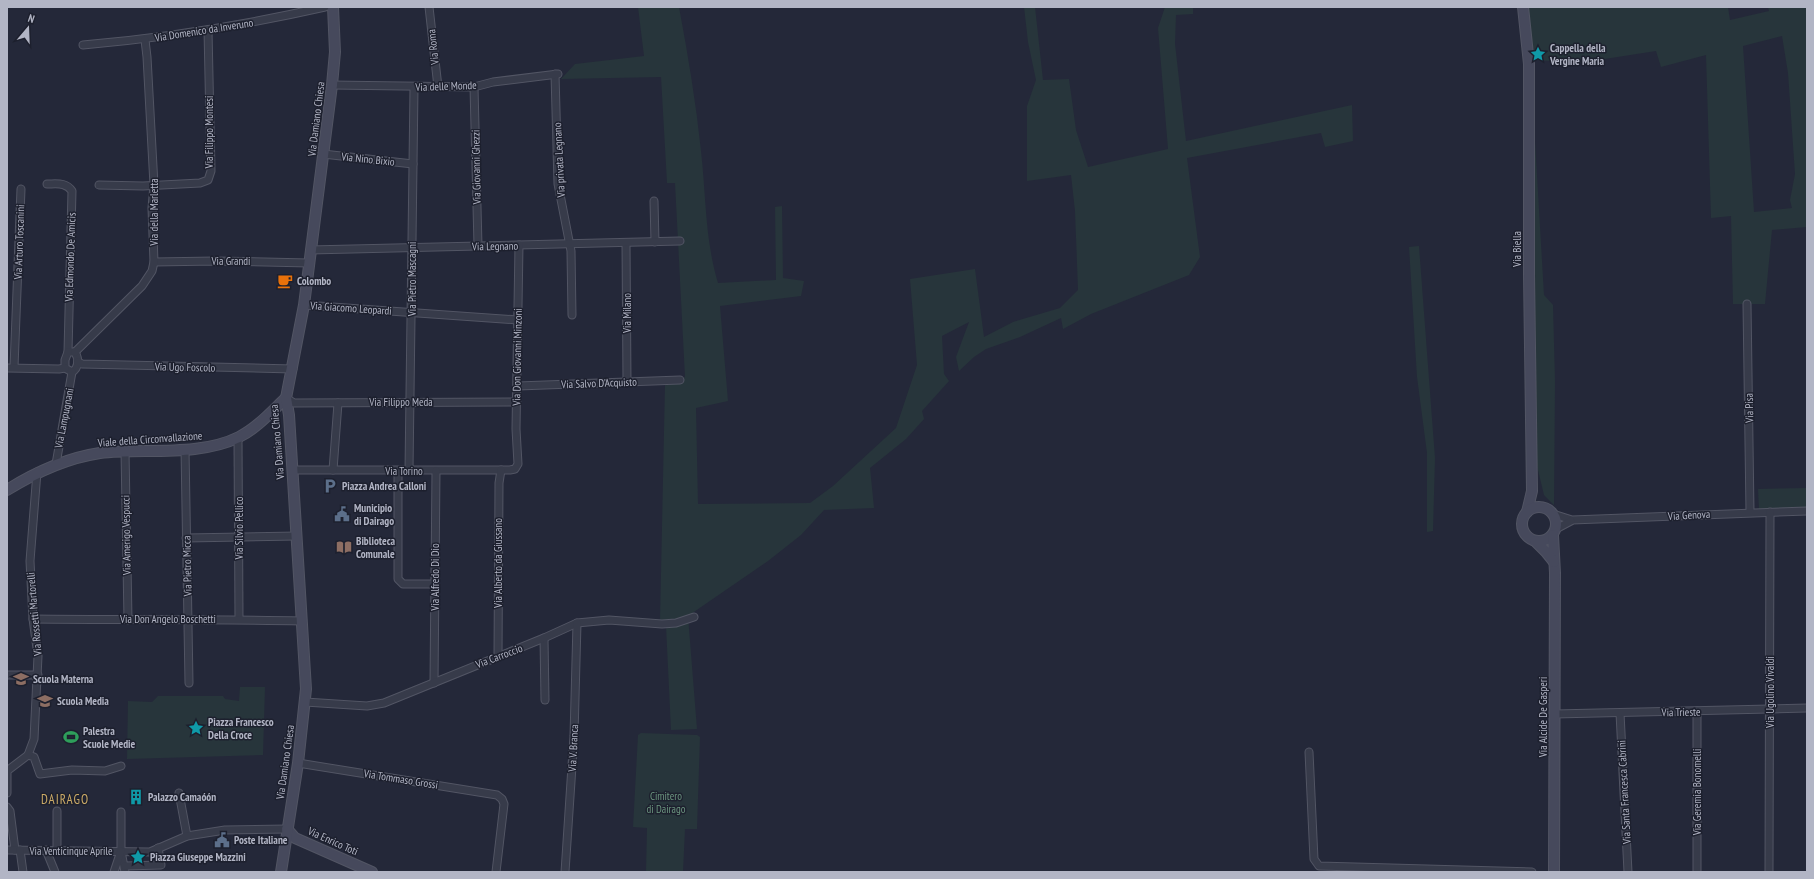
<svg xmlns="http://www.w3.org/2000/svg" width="1814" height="879" font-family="'PT Sans Narrow',sans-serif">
  <rect width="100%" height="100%" fill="#242839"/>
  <!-- green -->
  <g fill="#27353b" fill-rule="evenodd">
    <path d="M638,7H679C688,55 696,103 701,151C706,195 705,240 718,283L776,280L775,207L782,206L783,278L804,281L801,296L720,306L728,401L696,408L698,504L810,503L833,486L896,428L917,365L910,279L975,269L984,337L1013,322L1060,308L1078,290L1075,211L1071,175L1027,181V106L1036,80L1028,42L1024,7H1035L1043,80L1069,79L1076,130L1088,167L1168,149L1158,28L1165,7H1193V14L1176,15L1175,44L1186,141L1352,105L1353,141L1325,147L1321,133L1187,158L1200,257L1189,275L1091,314L1063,329L1061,318L1020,337L986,349L974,357L959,371L956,357L969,322L942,336L944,374L949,381L922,411L924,419L906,439L870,468L874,508L824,510L801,535L768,561L688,616L697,729L671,730L666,626L660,621L665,384H671L685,377L675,183H667L661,77L561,79L575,64L644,56Z"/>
    <path d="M1527,7H1728L1730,20L1769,11L1768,7H1807V227L1772,230L1765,304H1733L1731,216L1711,218L1706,55L1661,67L1656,51L1579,63L1535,60ZM1782,36L1788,73L1795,174L1790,200L1792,208L1754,212L1743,46Z"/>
    <polygon points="1535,141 1544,295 1553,305 1555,381 1554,505 1544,495 1537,466 1534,249"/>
    <polygon points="1419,246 1435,458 1433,531 1427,532 1427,453 1417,377 1409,247"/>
    <polygon points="1807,488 1807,508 1759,509 1758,489"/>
    <polygon points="240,687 265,687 263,755 127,759 128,701 152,702 158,696 223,696 225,699 239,701"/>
    <polygon points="641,733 697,735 700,737 697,829 685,829 683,872 646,872 647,828 633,827 638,735"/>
  </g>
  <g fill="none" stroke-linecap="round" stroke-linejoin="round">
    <!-- street casing -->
    <g stroke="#525564" stroke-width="9">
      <g id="street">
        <polyline points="429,7 438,87"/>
        <path d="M83,45C164,38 245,25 325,7"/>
        <polyline points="555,74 558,184 571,251 572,315"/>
        <polyline points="332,85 474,87 493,82 558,74"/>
        <polyline points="474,87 478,246"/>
        <polyline points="323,154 413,164"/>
        <path d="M47,184C57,184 66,182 72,191L68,352"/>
        <polyline points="99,185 143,186 200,183 208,180 211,171 208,30"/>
        <polyline points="654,201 655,242"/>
        <polyline points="626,243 627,382"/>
        <polyline points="310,250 680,241"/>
        <polyline points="154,262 215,261 309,263"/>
        <polyline points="1747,304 1750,512"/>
        <polyline points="304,305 518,320"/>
        <path d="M68,352H75C79,359 79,368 72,372L65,368V360Z"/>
        <polyline points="75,352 142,286 152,271 154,262 152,208 154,185 147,57 145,40"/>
        <polyline points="78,362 82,364 293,369"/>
        <polyline points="14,367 21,189"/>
        <polyline points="7,368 59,369 65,368"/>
        <polyline points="518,386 680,380"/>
        <polyline points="286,398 294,403 517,402"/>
        <polyline points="238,438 239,619"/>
        <polyline points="185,449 189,683"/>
        <polyline points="125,451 128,620"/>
        <polyline points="56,464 72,372"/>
        <polyline points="292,470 510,470 515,469 518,464 516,429 519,245"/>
        <polyline points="333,470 338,403"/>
        <polyline points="398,471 398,579 403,584 435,584"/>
        <polyline points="409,471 414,88"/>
        <polyline points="1553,514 1572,520 1807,511"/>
        <polyline points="1556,529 1571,521"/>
        <polyline points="186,538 297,536"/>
        <path d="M33,619C123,620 213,619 302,621"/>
        <polyline points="544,638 545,700"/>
        <polyline points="498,657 499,483 501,470"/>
        <polyline points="7,675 38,675"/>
        <polyline points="434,683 436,471"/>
        <polyline points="305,702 367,706 384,703 544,638 577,623 609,620 662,624 676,623 694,617"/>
        <polyline points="1697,711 1697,872"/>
        <polyline points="1620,713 1628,872"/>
        <polyline points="1555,714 1807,708"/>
        <polyline points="1309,752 1314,859 1319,866 1532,872"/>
        <polyline points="28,755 34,757 40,774 72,770 105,771 121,766"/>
        <polyline points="298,763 497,795 502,799 504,804 496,872"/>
        <polyline points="7,793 7,771 28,755 34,739 38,656 33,619 30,561 37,472"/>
        <polyline points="179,793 187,836"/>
        <polyline points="7,807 10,811 15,850"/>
        <polyline points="57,811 57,849"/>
        <polyline points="121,812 121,851 125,872"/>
        <polyline points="7,850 150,852 187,836 225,830 287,829"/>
        <polyline points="20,850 23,872"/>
        <polyline points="46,850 55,872"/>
        <polyline points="125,866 161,865 158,848"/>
        <polyline points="114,872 121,851"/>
        <polyline points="565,872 574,736 577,623"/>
        <polyline points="1769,872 1770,512"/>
      </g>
    </g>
    <!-- secondary casing -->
    <g stroke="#525564" stroke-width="12">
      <g id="secondary">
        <polyline points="1523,7 1529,64 1529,275 1532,491 1527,512"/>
        <path d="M7,490C36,472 66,458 100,453C144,448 199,457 239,437C257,428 271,412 286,398"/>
        <circle cx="1539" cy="524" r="17"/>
        <polyline points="1553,535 1555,573 1554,872"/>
        <polyline points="1535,541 1546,552 1554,562"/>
        <polyline points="287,829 295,838 372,872"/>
        <polyline points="281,872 298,763 306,689 289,415 286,398 304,305 332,85 335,52 333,7"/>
      </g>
    </g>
    <!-- street -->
    <use href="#street" stroke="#373b4a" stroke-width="7"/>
    <!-- secondary -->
    <use href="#secondary" stroke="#46495c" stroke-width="10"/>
  </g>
  <!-- icons -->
  <defs>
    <g id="sight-bare" transform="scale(1.2)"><path d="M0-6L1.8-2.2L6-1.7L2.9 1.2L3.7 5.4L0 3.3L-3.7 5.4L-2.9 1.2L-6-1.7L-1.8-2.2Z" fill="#0f9aa8" stroke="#1d202e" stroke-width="2.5" paint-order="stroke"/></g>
    <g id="cafe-bare" transform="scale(1.2)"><path d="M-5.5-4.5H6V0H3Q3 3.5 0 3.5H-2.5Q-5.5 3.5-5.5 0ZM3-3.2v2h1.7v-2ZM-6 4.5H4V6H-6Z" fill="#e8710a" stroke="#1d202e" stroke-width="2.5" paint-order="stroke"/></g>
    <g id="parking-bare" transform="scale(1.2)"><path d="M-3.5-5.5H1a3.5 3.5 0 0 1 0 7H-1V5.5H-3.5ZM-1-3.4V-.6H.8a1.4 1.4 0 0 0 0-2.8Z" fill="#5c6f8a" stroke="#1d202e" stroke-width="2.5" paint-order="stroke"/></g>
    <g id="civic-bare" transform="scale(1.2)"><path d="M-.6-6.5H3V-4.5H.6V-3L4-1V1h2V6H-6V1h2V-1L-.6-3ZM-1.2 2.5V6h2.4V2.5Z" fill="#5c6f8a" stroke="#1d202e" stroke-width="2.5" paint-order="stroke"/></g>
    <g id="library-bare" transform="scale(1.2)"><path d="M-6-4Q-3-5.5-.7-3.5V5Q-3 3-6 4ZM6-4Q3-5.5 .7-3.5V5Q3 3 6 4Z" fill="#8d6e63" stroke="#1d202e" stroke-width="2.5" paint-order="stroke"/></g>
    <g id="school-bare" transform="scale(1.2)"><path d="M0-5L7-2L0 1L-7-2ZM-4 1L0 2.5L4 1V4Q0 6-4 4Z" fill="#8d6e63" stroke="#1d202e" stroke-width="2.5" paint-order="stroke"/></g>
    <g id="stadium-bare" transform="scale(1.2)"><path d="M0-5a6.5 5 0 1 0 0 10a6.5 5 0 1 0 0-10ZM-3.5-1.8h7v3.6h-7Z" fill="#2e9e5b" stroke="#1d202e" stroke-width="2.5" paint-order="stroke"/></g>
    <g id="building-bare" transform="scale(1.2)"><path d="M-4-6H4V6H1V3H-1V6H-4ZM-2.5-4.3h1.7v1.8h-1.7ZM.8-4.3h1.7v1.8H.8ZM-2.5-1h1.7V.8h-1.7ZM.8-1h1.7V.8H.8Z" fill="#0f9aa8" stroke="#1d202e" stroke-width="2.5" paint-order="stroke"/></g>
  </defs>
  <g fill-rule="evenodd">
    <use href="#sight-bare" x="1538" y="54"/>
    <use href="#cafe-bare" x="285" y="281"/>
    <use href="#parking-bare" x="330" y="486"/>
    <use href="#civic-bare" x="342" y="514"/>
    <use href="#library-bare" x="344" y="547"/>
    <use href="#school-bare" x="21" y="679"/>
    <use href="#school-bare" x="45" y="701"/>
    <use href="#sight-bare" x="196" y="728"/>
    <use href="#stadium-bare" x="71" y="737"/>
    <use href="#building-bare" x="136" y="797"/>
    <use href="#civic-bare" x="222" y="840"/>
    <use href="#sight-bare" x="138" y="857"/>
  </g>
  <g text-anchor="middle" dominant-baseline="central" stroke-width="3" stroke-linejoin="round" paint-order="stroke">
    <!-- street labels -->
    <g font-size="11" fill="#b2b5c5" stroke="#1d202e">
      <text transform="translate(204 30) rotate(-9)">Via Domenico da Inveruno</text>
      <text transform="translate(433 47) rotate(-96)">Via Roma</text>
      <text transform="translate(446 86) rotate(-2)">Via delle Monde</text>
      <text transform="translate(316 119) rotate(-83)">Via Damiano Chiesa</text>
      <text transform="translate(209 132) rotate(-90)">Via Filippo Montesi</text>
      <text transform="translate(368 159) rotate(6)">Via Nino Bixio</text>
      <text transform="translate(559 160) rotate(-93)">Via privata Legnano</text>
      <text transform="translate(476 167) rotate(-91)">Via Giovanni Ghezzi</text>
      <text transform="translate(154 212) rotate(-90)">Via della Marletta</text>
      <text transform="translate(19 242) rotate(-88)">Via Arturo Toscanini</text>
      <text transform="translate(495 246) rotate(-1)">Via Legnano</text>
      <text transform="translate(1517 249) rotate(-90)">Via Biella</text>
      <text transform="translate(70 257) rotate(-88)">Via Edmondo De Amicis</text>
      <text x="231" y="261">Via Grandi</text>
      <text transform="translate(412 279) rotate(-90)">Via Pietro Mascagni</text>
      <text transform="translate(351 308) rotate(4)">Via Giacomo Leopardi</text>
      <text transform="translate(627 313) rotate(-90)">Via Milano</text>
      <text transform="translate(517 357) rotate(-89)">Via Don Giovanni Minzoni</text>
      <text transform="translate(185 367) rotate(1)">Via Ugo Foscolo</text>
      <text transform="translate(599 383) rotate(-2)">Via Salvo D'Acquisto</text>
      <text x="401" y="402">Via Filippo Meda</text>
      <text transform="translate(1749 408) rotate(-91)">Via Pisa</text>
      <text transform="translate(64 418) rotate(-79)">Via Lampugnani</text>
      <text transform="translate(150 439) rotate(-4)">Viale della Circonvallazione</text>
      <text transform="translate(277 442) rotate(-95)">Via Damiano Chiesa</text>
      <text x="404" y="471">Via Torino</text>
      <text transform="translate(1689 515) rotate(-3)">Via Genova</text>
      <text transform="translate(239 528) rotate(-90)">Via Silvio Pellico</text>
      <text transform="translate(126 535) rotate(-91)">Via Amerigo Vespucci</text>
      <text transform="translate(498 563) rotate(-90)">Via Alberto da Giussano</text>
      <text transform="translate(187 566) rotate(-91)">Via Pietro Micca</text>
      <text transform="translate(435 577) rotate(-90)">Via Alfredo Di Dio</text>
      <text transform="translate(34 614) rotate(-95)">Via Rossetti Martorelli</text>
      <text x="168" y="619">Via Don Angelo Boschetti</text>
      <text transform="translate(499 656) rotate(-21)">Via Carroccio</text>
      <text transform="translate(1770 692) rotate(-90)">Via Ugolino Vivaldi</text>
      <text transform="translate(1681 712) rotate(-1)">Via Trieste</text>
      <text transform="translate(1543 717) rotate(-90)">Via Alcide De Gasperi</text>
      <text transform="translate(573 748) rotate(-87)">Via V. Branca</text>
      <text transform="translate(285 762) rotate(-82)">Via Damiano Chiesa</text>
      <text transform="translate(401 779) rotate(9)">Via Tommaso Grossi</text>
      <text transform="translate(1624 792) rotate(-93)">Via Santa Francesca Cabrini</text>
      <text transform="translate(1697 792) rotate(-90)">Via Geremia Bonomelli</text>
      <text transform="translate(333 841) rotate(24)">Via Enrico Toti</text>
      <text x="71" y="851">Via Venticinque Aprile</text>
    </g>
    <!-- poi labels -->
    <g font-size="11" font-weight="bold" fill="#b2b5c5" stroke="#1d202e" text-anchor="start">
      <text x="1550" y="48">Cappella della<tspan x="1550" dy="13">Vergine Maria</tspan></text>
      <text x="297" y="281">Colombo</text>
      <text x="342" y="486">Piazza Andrea Calloni</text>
      <text x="354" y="508">Municipio<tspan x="354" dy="13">di Dairago</tspan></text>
      <text x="356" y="541">Biblioteca<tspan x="356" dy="13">Comunale</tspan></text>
      <text x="33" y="679">Scuola Materna</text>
      <text x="57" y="701">Scuola Media</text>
      <text x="208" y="722">Piazza Francesco<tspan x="208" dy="13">Della Croce</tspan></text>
      <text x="83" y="731">Palestra<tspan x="83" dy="13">Scuole Medie</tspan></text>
      <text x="148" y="797">Palazzo Camaóón</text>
      <text x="234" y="840">Poste Italiane</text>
      <text x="150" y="857">Piazza Giuseppe Mazzini</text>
    </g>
    <!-- park labels -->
    <g font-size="11" fill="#6b957f" stroke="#1d202e">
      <text x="666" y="796">Cimitero<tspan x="666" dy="13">di Dairago</tspan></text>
    </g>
    <!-- quarter labels -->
    <g font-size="13" letter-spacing="1" fill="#ccab67" stroke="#1d202e">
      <text x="65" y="799">DAIRAGO</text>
    </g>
  </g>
  <!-- border -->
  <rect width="1814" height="879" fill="none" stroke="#b2b5c5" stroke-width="16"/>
  <!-- north arrow -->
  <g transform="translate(28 28) rotate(19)" stroke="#1d202e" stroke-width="3" paint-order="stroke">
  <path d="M0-3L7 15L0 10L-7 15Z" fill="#b2b5c5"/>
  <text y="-6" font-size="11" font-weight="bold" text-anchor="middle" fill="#b2b5c5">N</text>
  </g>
</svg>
